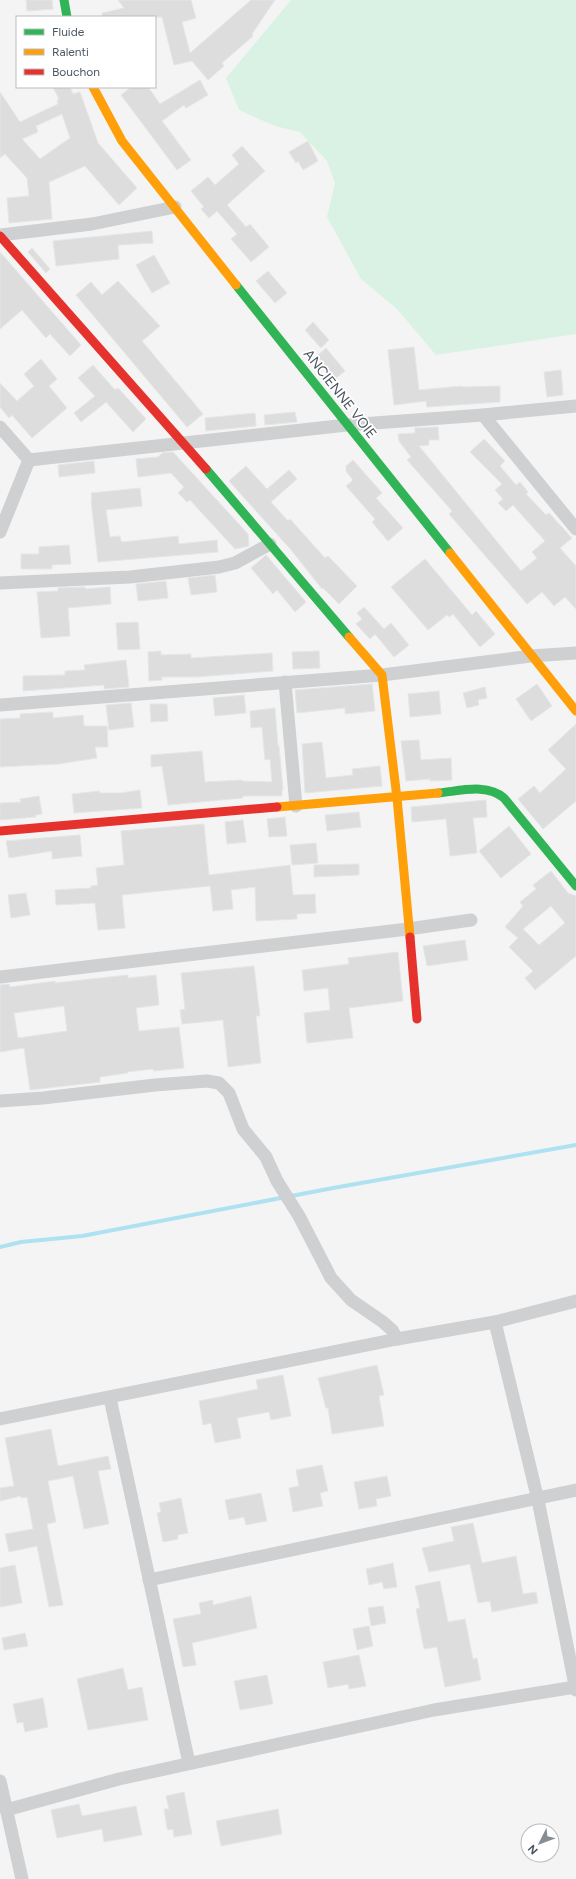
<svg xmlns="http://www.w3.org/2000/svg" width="576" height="1879" font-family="Figtree,sans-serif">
  <rect width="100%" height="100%" fill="#f4f4f4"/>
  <!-- green -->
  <polygon fill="#d9f2e3" points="291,0 576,0 576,334 436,355 397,309 361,279 327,217 335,183 327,161 300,132 275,126 239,110 226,78"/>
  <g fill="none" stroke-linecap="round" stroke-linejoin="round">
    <!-- stream -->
    <polyline stroke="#aee2f0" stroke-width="4" points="0,1247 21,1242 82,1236 333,1188 576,1145"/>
  </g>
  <!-- building -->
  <g fill="#ddddde" stroke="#e5e6e7" fill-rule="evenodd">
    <polygon points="26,0 52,0 53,9 27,11"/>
    <polygon points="118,0 191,0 196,18 182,22 190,53 251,0 275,0 252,34 253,36 222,63 224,66 208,80 192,61 174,65 162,17 102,17 102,13 124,8"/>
    <polygon points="200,80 208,95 186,108 184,105 162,121 191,160 177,170 121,95 131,87 148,87 160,104"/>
    <path d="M53,87H70L73,94L80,92L98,143L137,188L119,205L85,166L49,182L52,219L9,223L7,198L29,196L27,178L5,154L0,158V92L20,122L58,104L57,100L59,99ZM62,114L70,138L40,159L22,139L38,132L36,126Z"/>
    <polygon points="308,141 318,161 303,170 298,161 296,163 289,152"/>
    <polygon points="242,146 265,171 227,205 246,227 250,224 269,247 251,262 231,239 237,234 217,211 209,218 201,209 204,207 191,191 208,177 215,185 239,164 232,155"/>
    <polygon points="152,231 153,243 118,245 119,259 56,266 53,241"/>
    <polygon points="32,248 50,269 46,273 28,252"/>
    <polygon points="0,252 81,345 70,356 50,334 46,338 22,310 0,329"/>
    <polygon points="154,255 170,283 152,293 136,265"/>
    <polygon points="268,271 287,293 275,303 256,281"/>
    <polygon points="118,281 160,326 142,341 203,414 187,427 76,295 91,282 102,295"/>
    <polygon points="313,322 329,340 321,348 305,330"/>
    <polygon points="414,347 419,390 462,386 462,387 500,386 500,402 427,407 426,401 394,405 388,350"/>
    <polygon points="326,348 345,371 336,378 317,356"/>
    <polygon points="41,359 57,379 49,386 67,408 32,438 12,415 9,418 0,407 0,383 17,401 34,386 24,374"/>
    <polygon points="93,365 115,390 118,388 146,419 133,432 106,402 81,422 74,413 95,396 78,378"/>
    <polygon points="561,370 563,395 547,397 544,372"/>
    <polygon points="295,412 297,422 265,425 264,415"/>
    <polygon points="255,413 256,426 206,431 205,418"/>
    <polygon points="438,427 439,440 429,440 429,445 419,446 521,571 537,558 532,552 545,541 513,505 506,511 498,503 503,499 495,490 502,484 470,452 484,439 505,461 500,466 516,485 520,482 528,492 526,494 546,515 549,513 572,538 560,548 576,566 576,609 565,597 554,606 542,592 527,604 449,514 452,511 407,460 411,457 399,441 398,434 415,433 415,428"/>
    <polygon points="173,452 248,534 249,546 235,549 190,500 187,502 178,493 184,487 171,473 138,477 136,459 158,457 162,453"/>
    <polygon points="353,460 382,493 376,498 403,528 388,541 372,522 375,519 346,486 353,480 346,471 346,466"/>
    <polygon points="94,461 95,473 59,477 58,465"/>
    <polygon points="246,466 267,489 289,470 297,479 271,502 288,521 290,519 325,558 328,556 357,586 339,604 323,588 322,589 292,551 229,481"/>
    <polygon points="140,488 142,506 106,510 110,537 120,536 121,541 123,542 178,536 179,544 217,540 218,552 98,562 91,501 92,501 91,493"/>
    <polygon points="69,545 71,564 52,565 52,569 21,569 21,554 39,554 39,547"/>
    <polygon points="266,555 306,602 295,612 277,590 273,594 251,568"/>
    <polygon points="425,559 472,615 476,611 495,634 480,647 453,614 449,617 447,615 428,630 391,587"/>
    <polygon points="215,575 217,592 191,595 188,578"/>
    <polygon points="166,581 168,598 138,601 136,584"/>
    <polygon points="85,587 85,589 110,587 111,604 68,608 70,636 41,638 37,592 58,591 58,588"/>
    <polygon points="364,607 384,629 391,623 409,645 394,657 375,634 370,639 356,624 362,619 357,613"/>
    <polygon points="138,622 140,649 118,650 116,623"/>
    <polygon points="161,651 161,655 191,654 191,658 272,653 273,671 197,677 162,677 162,680 149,681 148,652"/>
    <polygon points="319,651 320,668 293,669 292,652"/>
    <polygon points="126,660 129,687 104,689 104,685 23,691 23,676 65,675 65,671 85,670 84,665"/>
    <polygon points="372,684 375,711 345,714 345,708 297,713 295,690"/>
    <polygon points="537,684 552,706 531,721 516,699"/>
    <polygon points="485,687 487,698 478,700 479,705 467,708 463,693"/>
    <polygon points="439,691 441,714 410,717 408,694"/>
    <polygon points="244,695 246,713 215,716 213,698"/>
    <polygon points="131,703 134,727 109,730 106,705"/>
    <polygon points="150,704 167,704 168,721 151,722"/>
    <polygon points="275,708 278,746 279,746 283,789 282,789 282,796 243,796 243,798 168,805 162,766 151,767 151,755 202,751 205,782 242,780 242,781 272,782 270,759 265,760 262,727 251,728 250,711"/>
    <polygon points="53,712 53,718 83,715 84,726 107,726 108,747 95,747 97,758 59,764 0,767 0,719 20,718 20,714"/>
    <polygon points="576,724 576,801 543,829 518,799 534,786 540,793 566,769 548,750"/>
    <polygon points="419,740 421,760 451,758 452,780 430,781 430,779 406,781 401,741"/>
    <polygon points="322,742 326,778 353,775 352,769 380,766 382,786 305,793 302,744"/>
    <polygon points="140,790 142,808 74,813 72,794 99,791 100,793 121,793"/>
    <polygon points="39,796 42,814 36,815 36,817 0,820 0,803 21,802 20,799"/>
    <polygon points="486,800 487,817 473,818 477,853 450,856 446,819 412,822 411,807"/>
    <polygon points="359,812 361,827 327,831 325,815"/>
    <polygon points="285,817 287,836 269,837 267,819"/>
    <polygon points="243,820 246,842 227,844 225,822"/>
    <polygon points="204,824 209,875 290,865 293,895 315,894 316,913 297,914 297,919 256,921 255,887 231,890 233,909 213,911 210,886 122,895 125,928 98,930 95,903 56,905 55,890 91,888 91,886 98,885 96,868 124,865 121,831"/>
    <polygon points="509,826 531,854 501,878 479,851"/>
    <polygon points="80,835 82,856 52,859 52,851 9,858 6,841"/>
    <polygon points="316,843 318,863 292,865 290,845"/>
    <polygon points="359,864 359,875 314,877 314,865"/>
    <path d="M551,871L568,893L576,896V956L535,990L525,978L533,971L509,947L518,938L505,927L523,906L520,902L536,889L533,885ZM551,906L565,923L539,945L523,929Z"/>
    <polygon points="26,893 30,915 11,918 8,895"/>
    <polygon points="465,940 468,960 427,966 423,946"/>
    <polygon points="398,952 403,1001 349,1008 353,1038 307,1043 304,1013 330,1010 328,988 304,991 302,970 349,964 348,958"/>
    <polygon points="254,966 260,1016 256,1016 261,1063 228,1067 223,1020 182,1024 180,1010 185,1009 181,973"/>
    <path d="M128,975V978L156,975L159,1005L136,1008L139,1031L179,1027L184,1068L154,1071L153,1069L127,1072L128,1073L100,1077V1082L30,1090L24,1048L0,1052V985L9,984L10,987L55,981V983ZM64,1006L67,1031L18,1038L14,1013Z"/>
    <polygon points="377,1365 384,1395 379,1396 384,1426 332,1434 328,1408 326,1408 318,1378"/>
    <polygon points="283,1375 291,1416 271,1420 269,1412 237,1418 241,1438 215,1443 211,1423 203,1425 199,1401 258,1389 256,1380"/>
    <polygon points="51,1429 58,1466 108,1456 111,1469 98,1471 109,1524 84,1529 73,1476 48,1481 56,1522 47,1524 63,1605 49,1607 37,1546 9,1552 5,1534 33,1529 27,1497 21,1498 21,1496 0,1501 0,1488 14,1486 5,1438"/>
    <polygon points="322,1465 328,1491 320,1493 323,1506 293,1512 289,1488 299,1486 296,1470"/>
    <polygon points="387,1476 391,1496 376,1499 377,1506 359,1509 354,1482"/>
    <polygon points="261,1493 267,1521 246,1525 244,1517 229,1520 225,1500"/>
    <polygon points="181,1498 188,1533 178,1535 178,1539 163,1542 157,1513 161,1512 159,1503"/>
    <polygon points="473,1523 482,1563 516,1556 523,1594 536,1592 538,1603 492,1612 490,1601 478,1603 470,1564 429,1572 422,1548 454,1541 451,1527"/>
    <polygon points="393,1563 397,1587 384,1589 382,1582 369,1585 366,1569"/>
    <polygon points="15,1565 22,1603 0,1607 0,1568"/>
    <polygon points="440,1581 448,1622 465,1619 473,1659 477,1658 481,1680 445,1687 437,1647 424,1649 416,1609 420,1608 415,1586"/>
    <polygon points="251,1596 257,1628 192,1643 196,1665 183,1667 173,1619 201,1614 199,1603 213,1600 213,1605"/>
    <polygon points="383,1606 386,1623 371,1626 368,1608"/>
    <polygon points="369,1626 373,1646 357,1650 353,1629"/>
    <polygon points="25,1633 28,1646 4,1650 2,1638"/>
    <polygon points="359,1655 366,1686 349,1689 348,1684 328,1688 323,1662"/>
    <polygon points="123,1668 128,1690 142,1687 148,1720 88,1730 77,1679"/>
    <polygon points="267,1675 273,1704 240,1710 234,1681"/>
    <polygon points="43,1698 48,1727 25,1732 23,1722 17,1723 13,1704"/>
    <polygon points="184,1792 192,1834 174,1837 173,1829 168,1830 167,1828 164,1809 169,1809 166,1796"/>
    <polygon points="79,1804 82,1816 136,1806 142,1835 104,1842 102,1829 57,1838 51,1810"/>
    <polygon points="278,1809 282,1834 221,1846 216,1821"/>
  </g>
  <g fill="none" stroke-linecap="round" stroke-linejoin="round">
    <!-- street -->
    <g stroke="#ced0d2" stroke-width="13">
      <polyline points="0,235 92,224 175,207"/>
      <polyline points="483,415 576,529"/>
      <polyline points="0,427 29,460"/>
      <polyline points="29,460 347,425 483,415 576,406"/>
      <polyline points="0,532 29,460"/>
      <polyline points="0,583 130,577 219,567 235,563 270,544"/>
      <polyline points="285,682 296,806"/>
      <polyline points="0,705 382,675 531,656 576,653"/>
      <polyline points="0,977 408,929 471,920"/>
      <polyline points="0,1101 43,1098 155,1085 207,1081 219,1083 229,1093 243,1129 266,1157 277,1181 299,1216 331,1278 351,1300 383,1322 392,1330 397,1339"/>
      <polyline points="495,1322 538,1500 576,1690"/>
      <polyline points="110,1398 189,1763"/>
      <polyline points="0,1419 397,1339 495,1322 576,1301"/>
      <polyline points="149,1580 576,1490"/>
      <polyline points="0,1781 22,1879"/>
      <polyline points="6,1810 119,1779 434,1710 575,1687"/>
    </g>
    <!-- fast -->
    <g stroke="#30b455" stroke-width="9">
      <polyline points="64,0 67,17"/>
      <polyline points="236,285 450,553"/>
      <polyline points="206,469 349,637"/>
      <path d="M438,793C460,791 487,783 504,798L576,886"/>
    </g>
    <!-- slow -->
    <g stroke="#ff9f0a" stroke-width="9">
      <polyline points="93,87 122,141 236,285"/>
      <polyline points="450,553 576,711"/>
      <polyline points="349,637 382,675 397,798 410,937"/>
      <polyline points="277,807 438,793"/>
    </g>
    <!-- jam -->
    <g stroke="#e5322d" stroke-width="9">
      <polyline points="0,236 206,469"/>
      <polyline points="0,831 277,807"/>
      <polyline points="410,937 417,1019"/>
    </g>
  </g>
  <g text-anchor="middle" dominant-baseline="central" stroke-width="3.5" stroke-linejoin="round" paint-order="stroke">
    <!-- street labels -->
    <g font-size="14" fill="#4a5661" stroke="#fff">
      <text transform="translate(340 394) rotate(52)">ANCIENNE VOIE</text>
    </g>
  </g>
  <!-- legend -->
  <rect x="16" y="16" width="140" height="72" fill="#ffffff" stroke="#b7bbc0"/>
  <rect x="24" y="29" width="20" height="6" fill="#30b455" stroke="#b7bbc0"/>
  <text x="52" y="36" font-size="12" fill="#4a5661">Fluide</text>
  <rect x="24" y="49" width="20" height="6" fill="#ff9f0a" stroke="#b7bbc0"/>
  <text x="52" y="56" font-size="12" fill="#4a5661">Ralenti</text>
  <rect x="24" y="69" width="20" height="6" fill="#e5322d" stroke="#b7bbc0"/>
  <text x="52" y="76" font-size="12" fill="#4a5661">Bouchon</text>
  <!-- north arrow -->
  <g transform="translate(540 1843) rotate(228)"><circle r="19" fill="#ffffff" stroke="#b7bbc0"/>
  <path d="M0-3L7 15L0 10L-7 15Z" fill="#868d94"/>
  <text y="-6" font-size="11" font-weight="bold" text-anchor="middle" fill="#4a5661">N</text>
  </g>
</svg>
